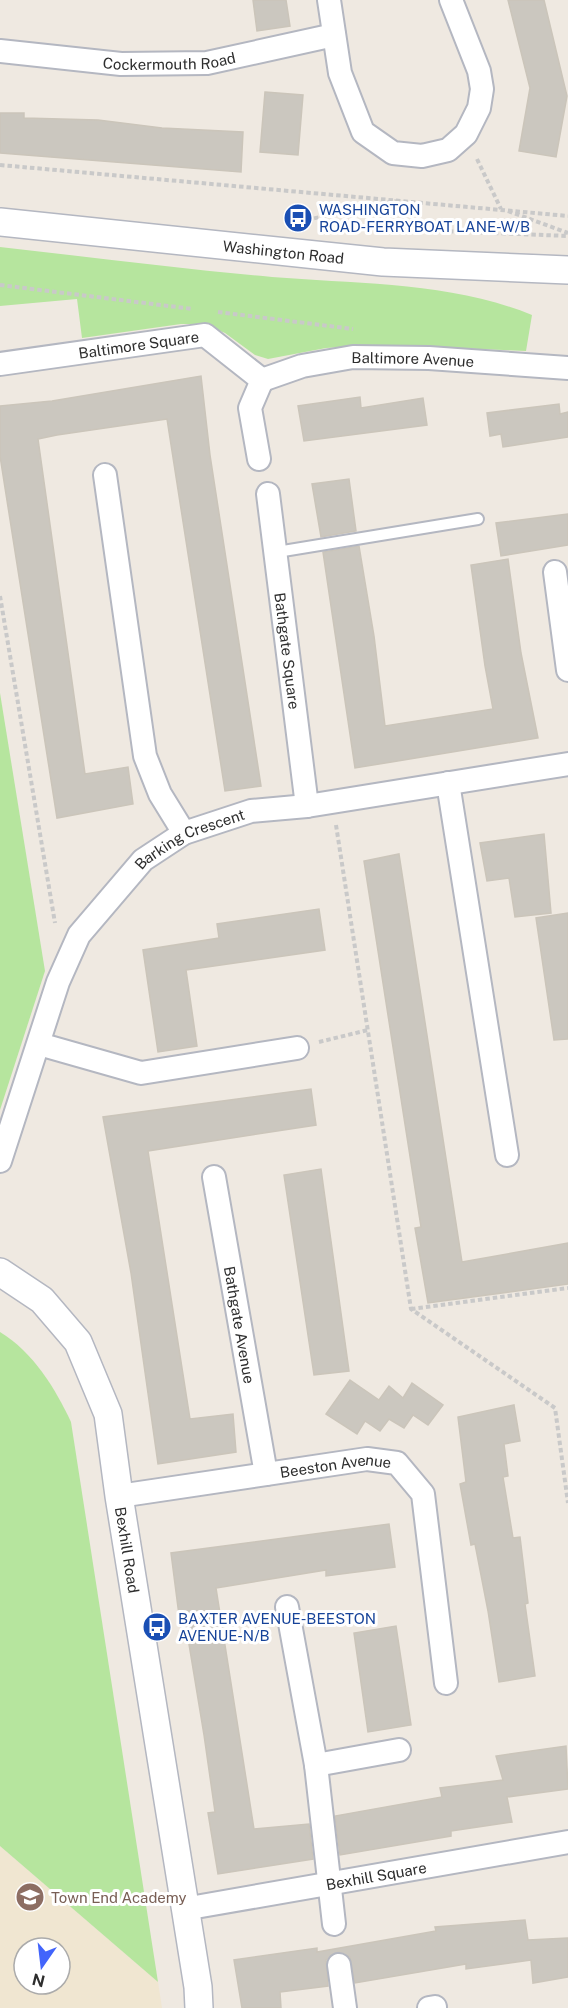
<svg xmlns="http://www.w3.org/2000/svg" width="568" height="2008" font-family="'Public Sans',sans-serif">
  <rect width="100%" height="100%" fill="#efe9e1"/>
  <!-- education -->
  <path fill="#f0e6d1" fill-rule="evenodd" d="M0,1846L158,1982L162,2008H0ZM24,1948H60V1984H24Z"/>
  <!-- green -->
  <g fill="#b6e59e">
    <path d="M0,247C90,257 181,269 272,277C358,284 451,282 532,315L526,351L375,345L326,348L268,359L255,355L225,333L204,324H181L82,338L77,299L0,306Z"/>
    <polygon points="0,693 45,971 0,1110"/>
    <path d="M0,1332C33,1352 55,1388 71,1422L158,1982L0,1846Z"/>
  </g>
  <!-- building -->
  <g fill="#cbc7bf" stroke="#cbc5ba" stroke-width="1.5">
    <polygon points="253,0 286,0 290,26 257,31"/>
    <polygon points="508,0 544,0 567,96 556,157 519,151 530,88"/>
    <polygon points="265,92 303,95 298,155 260,152"/>
    <polygon points="0,113 24,113 24,118 98,120 162,128 243,132 241,172 0,153"/>
    <polygon points="201,376 210,455 261,786 225,791 167,419 57,435 38,439 85,774 128,767 133,804 57,818 0,456 0,406 52,401"/>
    <polygon points="360,397 361,408 423,398 427,425 304,441 298,406"/>
    <polygon points="559,404 560,414 568,412 568,437 503,447 501,434 490,436 487,413"/>
    <polygon points="349,479 356,531 321,537 312,484"/>
    <polygon points="568,514 568,545 501,556 496,523"/>
    <polygon points="359,546 374,636 385,726 493,709 485,666 471,565 508,559 521,653 538,738 355,768 323,552"/>
    <polygon points="544,834 551,913 515,917 509,878 487,881 480,843"/>
    <polygon points="399,854 462,1262 568,1243 568,1284 428,1303 415,1228 421,1227 364,861"/>
    <polygon points="319,909 325,950 186,970 197,1046 158,1052 143,950 219,938 217,924"/>
    <polygon points="568,913 568,1039 554,1040 536,918"/>
    <polygon points="311,1089 316,1125 148,1151 190,1419 233,1414 236,1452 158,1464 131,1273 103,1117"/>
    <polygon points="321,1169 349,1371 314,1375 284,1175"/>
    <polygon points="350,1380 379,1400 389,1386 403,1398 412,1383 443,1405 428,1425 413,1415 404,1428 389,1419 380,1431 365,1421 357,1434 326,1414"/>
    <polygon points="514,1405 520,1441 504,1444 508,1476 503,1477 513,1538 520,1537 528,1603 525,1604 535,1676 499,1682 488,1611 475,1544 471,1545 460,1484 466,1482 458,1417"/>
    <polygon points="389,1524 395,1567 326,1576 326,1570 216,1588 254,1829 309,1824 313,1859 218,1874 208,1813 215,1812 204,1735 184,1614 179,1615 171,1553"/>
    <polygon points="396,1626 411,1725 368,1732 354,1633"/>
    <polygon points="566,1746 568,1789 507,1797 512,1822 451,1831 451,1836 340,1855 335,1816 442,1797 440,1788 503,1780 496,1756"/>
    <polygon points="525,1920 528,1940 568,1938 568,1977 533,1983 531,1960 466,1969 466,1964 355,1983 350,1957 338,1952 326,1960 328,1986 280,1992 281,2008 242,2008 234,1960 317,1948 317,1952 436,1931 435,1927"/>
  </g>
  <g fill="none" stroke-linecap="round" stroke-linejoin="round">
    <!-- service casing -->
    <g stroke="#b4b7c1" stroke-width="14">
      <polyline id="service" points="277,552 478,519"/>
    </g>
    <!-- minor casing -->
    <g stroke="#b4b7c1" stroke-width="26">
      <g id="minor">
        <polyline points="329,0 340,73 363,132 393,153 422,156 448,150 466,134 479,108 482,89 479,71 451,0"/>
        <path id="s1" d="M0,51L121,64L207,63L334,35"/>
        <path id="s2" d="M0,364L205,335L262,380"/>
        <path id="s3" d="M262,380L302,366L353,357L429,358L568,368"/>
        <polyline points="259,459 250,408 262,380"/>
        <polyline points="105,475 145,756 160,794 184,833"/>
        <path id="s4" d="M268,494L307,806"/>
        <polyline points="555,572 568,670"/>
        <polyline points="448,783 507,1155"/>
        <polyline points="39,1044 141,1073 297,1048"/>
        <path id="s5" d="M0,1161L58,982L79,935L143,860L184,833L251,811L307,806L568,764"/>
        <path id="s6" d="M214,1177L266,1474"/>
        <path id="s7" d="M119,1496L367,1459L397,1463L423,1494L446,1683"/>
        <polyline points="287,1607 316,1765 334,1924"/>
        <polyline points="316,1765 399,1750"/>
        <path id="s8" d="M184,1909L568,1842"/>
        <polyline points="339,1965 345,2008"/>
        <polyline points="429,2008 435,2007"/>
      </g>
    </g>
    <!-- tertiary casing -->
    <g stroke="#b4b7c1" stroke-width="30">
      <g id="tertiary">
        <path id="s9" d="M0,222L383,262L568,270"/>
        <path id="s10" d="M0,1272L42,1300L78,1342L108,1414L119,1496L198,1987L199,2008"/>
      </g>
    </g>
    <!-- path -->
    <g stroke="#c9c9c9" stroke-width="4" stroke-dasharray="4.5 3" stroke-linecap="butt">
      <polyline points="477,159 501,209"/>
      <polyline points="0,165 568,216"/>
      <polyline points="508,211 568,233"/>
      <polyline points="292,223 396,201"/>
      <polyline points="344,227 568,236"/>
      <polyline points="0,285 193,309"/>
      <polyline points="218,312 353,329"/>
      <polyline points="0,596 55,923"/>
      <polyline points="336,825 411,1309 555,1408 568,1503"/>
      <polyline points="319,1042 368,1030"/>
      <polyline points="411,1309 568,1288"/>
    </g>
    <!-- service -->
    <use href="#service" stroke="#fff" stroke-width="10"/>
    <!-- minor -->
    <use href="#minor" stroke="#fff" stroke-width="22"/>
    <!-- tertiary -->
    <use href="#tertiary" stroke="#fff" stroke-width="27"/>
  </g>
  <!-- icons -->
  <defs>
    <g id="bus-disc" transform="scale(1.5)"><circle r="9.5" fill="#1a4fb4" stroke="#fff"/><path d="M-5-6H5V4H4V6H2V4H-2V6H-4V4H-5ZM-3.5-4V0h7V-4ZM-3.5 1.2v1.5H-2V1.2ZM2 1.2v1.5H3.5V1.2Z" fill="#fff"/></g>
    <g id="school-disc" transform="scale(1.5)"><circle r="9.5" fill="#8d6e63" stroke="#fff"/><path d="M0-5L7-2L0 1L-7-2ZM-4 1L0 2.5L4 1V4Q0 6-4 4Z" fill="#fff"/></g>
  </defs>
  <g fill-rule="evenodd">
    <use href="#bus-disc" x="298" y="218"/>
    <use href="#bus-disc" x="157" y="1627"/>
    <use href="#school-disc" x="30" y="1897"/>
  </g>
  <g text-anchor="middle" dominant-baseline="central" stroke-width="6" stroke-linejoin="round" paint-order="stroke">
    <!-- street labels -->
    <g font-size="15" fill="#2e2e2e" stroke="#fff">
      <text stroke="none"><textPath href="#s1" startOffset="170">Cockermouth Road</textPath></text>
      <text stroke="none"><textPath href="#s9" startOffset="285">Washington Road</textPath></text>
      <text stroke="none"><textPath href="#s2" startOffset="140">Baltimore Square</textPath></text>
      <text stroke="none"><textPath href="#s3" startOffset="154">Baltimore Avenue</textPath></text>
      <text stroke="none"><textPath href="#s4" startOffset="158">Bathgate Square</textPath></text>
      <text stroke="none"><textPath href="#s5" startOffset="390">Barking Crescent</textPath></text>
      <text stroke="none"><textPath href="#s6" startOffset="150">Bathgate Avenue</textPath></text>
      <text stroke="none"><textPath href="#s7" startOffset="219">Beeston Avenue</textPath></text>
      <text stroke="none"><textPath href="#s10" startOffset="321">Bexhill Road</textPath></text>
      <text stroke="none"><textPath href="#s8" startOffset="195">Bexhill Square</textPath></text>
    </g>
    <!-- transit labels -->
    <g font-size="15" fill="#164399" stroke="#fff" text-anchor="start">
      <text x="319" y="209">WASHINGTON<tspan x="319" dy="17">ROAD-FERRYBOAT LANE-W/B</tspan></text>
      <text x="178" y="1618">BAXTER AVENUE-BEESTON<tspan x="178" dy="17">AVENUE-N/B</tspan></text>
    </g>
    <!-- education labels -->
    <g font-size="15" fill="#785e54" stroke="#fff" text-anchor="start">
      <text x="51" y="1897">Town End Academy</text>
    </g>
  </g>
  <!-- north arrow -->
  <g transform="translate(42 1966) rotate(194)"><circle r="28" fill="#ffffff" stroke="#ababab" stroke-width="1.5"/>
  <path d="M0-4.5L10 22L0 15L-10 22Z" fill="#4264fb"/>
  <text y="-9" font-size="16" font-weight="bold" text-anchor="middle" fill="#2e2e2e">N</text>
  </g>
</svg>
